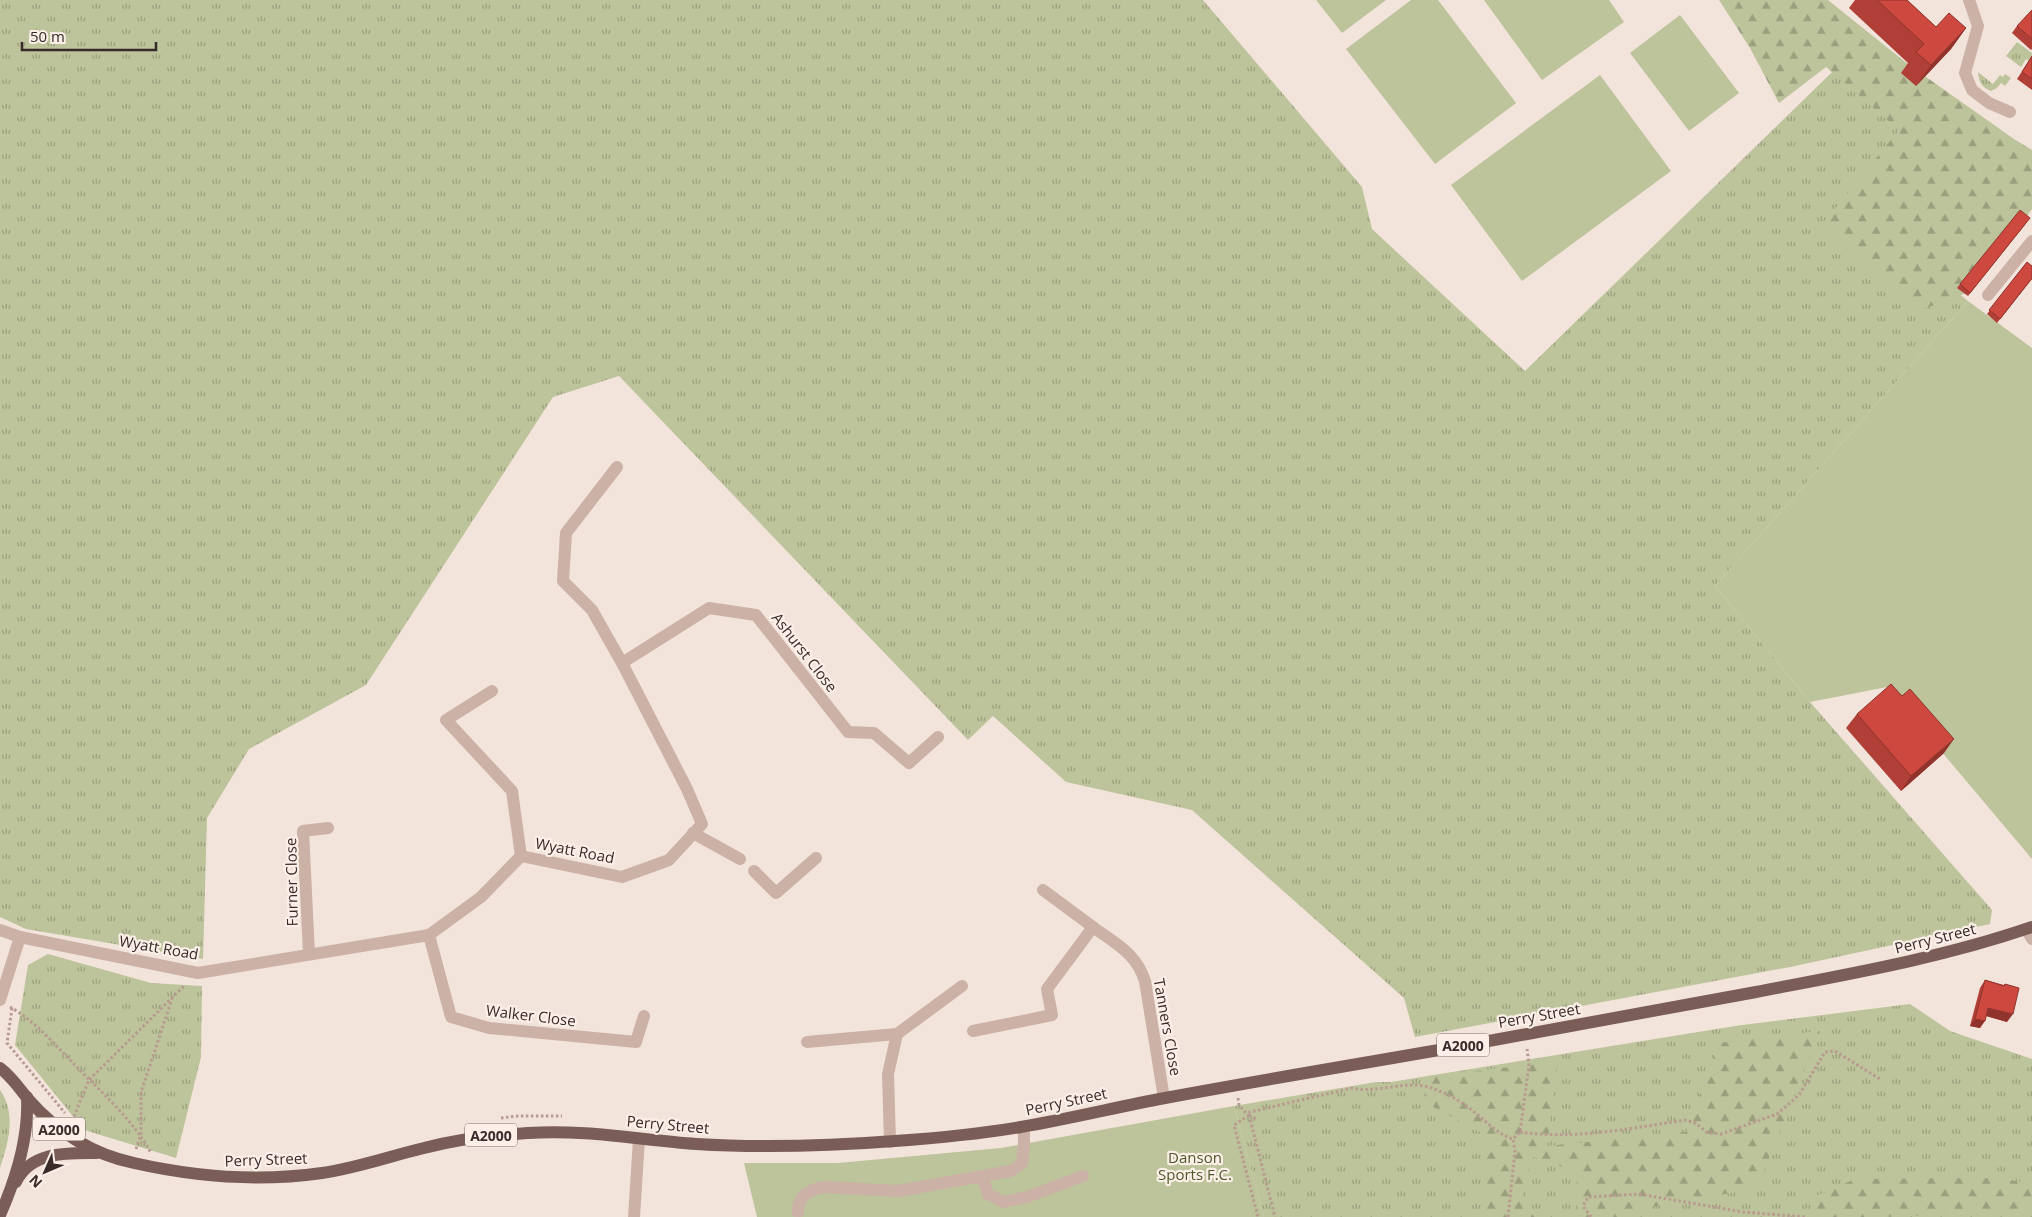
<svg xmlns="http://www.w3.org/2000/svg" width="2032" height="1217" font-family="'Open Sans',sans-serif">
  <defs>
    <pattern id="grass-tufts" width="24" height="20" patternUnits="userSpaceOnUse" patternTransform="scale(1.25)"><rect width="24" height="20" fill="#bdc39a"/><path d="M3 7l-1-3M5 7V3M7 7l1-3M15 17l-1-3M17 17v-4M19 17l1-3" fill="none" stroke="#9b9f7e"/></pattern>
    <pattern id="forest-firs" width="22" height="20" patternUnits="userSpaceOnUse" patternTransform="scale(1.25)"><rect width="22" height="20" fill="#bdc39a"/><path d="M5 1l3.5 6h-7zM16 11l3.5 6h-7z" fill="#9b9f7e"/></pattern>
  </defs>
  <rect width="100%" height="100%" fill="#f3e4db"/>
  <!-- grass -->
  <g fill="url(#grass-tufts)">
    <polygon points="0,0 1203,0 1362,187 1372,229 1525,371 1863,42 1942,115 1869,222 1968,301 1715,586 1810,702 1992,910 1990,924 1795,966 1415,1037 1404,998 1192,810 1066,782 993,716 968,740 619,376 553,397 366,685 249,749 207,818 203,959 26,929 0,917"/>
    <polygon points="2017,42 2032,53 2032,63 2026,59 2021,67 2006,56"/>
    <path d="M1978,72L1993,84L2000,75L2003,77L2005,74L2011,78L2005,86L2001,83L1997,88L1991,91C1981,87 1979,82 1978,72Z"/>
    <polygon points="48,954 151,983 202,986 201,1057 176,1158 84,1130 15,1045 28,965"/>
    <polygon points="1910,1004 1950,1031 2032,1059 2032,1217 1264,1217 1234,1106 1376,1082 1391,1082 1735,1026"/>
    <path d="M0,1090C17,1114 8,1143 0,1168Z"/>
  </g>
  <!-- forest -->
  <g fill="url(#forest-firs)">
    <polygon points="1719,0 1828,0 1909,65 2014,139 2032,150 2032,209 1972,291 1921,310 1822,225 1899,130 1826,67 1779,103 1750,48"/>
    <polygon points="1820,1031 1757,1188 1631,1211 1625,1217 1576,1217 1577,1172 1533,1157 1520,1202 1535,1217 1484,1217 1482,1133 1424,1102 1426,1076 1558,1062 1547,1146 1686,1132 1719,1043"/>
    <polygon points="1990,1178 2032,1183 2032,1211 1885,1217 1816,1217 1814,1197 1855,1179"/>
  </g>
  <!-- green -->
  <g fill="#bdc39a">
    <polygon points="1316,0 1386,0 1342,33"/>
    <polygon points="1411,0 1438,0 1516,103 1435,164 1346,49"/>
    <polygon points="1484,0 1609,0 1624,22 1542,80"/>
    <polygon points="1680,15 1739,93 1689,131 1630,53"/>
    <polygon points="1600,75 1671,171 1522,281 1451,185"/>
    <polygon points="1968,301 2032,348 2032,859 1887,687 1810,702 1715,586"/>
    <polygon points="1234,1106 1264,1217 757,1217 744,1163 838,1163 1001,1148"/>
  </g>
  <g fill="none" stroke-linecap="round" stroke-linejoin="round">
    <!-- path -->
    <g stroke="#b89a90" stroke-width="3" stroke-dasharray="2.5 2.5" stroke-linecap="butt">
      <path d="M10,1007C33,1019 58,1048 76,1066C102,1093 133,1120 151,1153"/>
      <polyline points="12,1008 7,1043 65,1113"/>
      <path d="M1238,1098L1239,1105L1246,1113L1352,1088C1379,1094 1405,1079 1432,1088C1446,1093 1461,1101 1473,1111C1486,1121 1497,1134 1513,1139"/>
      <polyline points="1249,1115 1234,1125 1258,1217"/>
      <polyline points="1249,1115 1275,1217"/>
      <polyline points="1249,1115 1256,1119"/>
      <polyline points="501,1118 517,1116 562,1116"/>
      <polyline points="72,1121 89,1080 185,985"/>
      <path d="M1520,1132C1575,1140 1632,1128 1686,1120L1695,1123L1708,1133L1721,1134L1777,1114L1799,1095L1825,1052L1835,1051L1880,1079"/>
      <polyline points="136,1149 141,1134 141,1092 172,999"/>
      <polyline points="1508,1217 1515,1151 1513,1139 1520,1132 1529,1065 1527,1049"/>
      <polyline points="1591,1217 1583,1206 1588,1197 1639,1194 1743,1212 1805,1217"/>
    </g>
    <!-- minor -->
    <g stroke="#ccb1a6" stroke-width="12">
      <polyline points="1969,0 1978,26 1965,73 1972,90 1989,103 2010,112"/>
      <polyline points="1988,295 2032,241"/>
      <polyline points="622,663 709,608 756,615 848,732 874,733 909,763 938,737"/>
      <polyline points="492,691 446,720 512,791 521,856"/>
      <polyline points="693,833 740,859"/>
      <polyline points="754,871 776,893 816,858"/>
      <polyline points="1043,890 1093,927"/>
      <polyline points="2026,929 2032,939"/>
      <polyline points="0,930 20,937 198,973 429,935 481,897 521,856 622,877 669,860 702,824 687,789 622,663 592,610 563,581 566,533 617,467"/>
      <polyline points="429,935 451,1017 489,1028 636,1042 644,1016"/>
      <polyline points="309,954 303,831 328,828"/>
      <polyline points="0,1000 20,937"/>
      <path d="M973,1031L1052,1015L1047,989L1093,927C1116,944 1136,953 1145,981L1164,1098"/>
      <polyline points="807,1042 897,1034 962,986"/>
      <polyline points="890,1142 888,1074 897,1034"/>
      <polyline points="982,1176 988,1194 1003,1202 1027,1197 1083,1176"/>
      <path d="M798,1212C797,1197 810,1189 824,1187L898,1191L1011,1171L1022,1163L1024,1143V1127"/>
      <polyline points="634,1217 639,1139"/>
    </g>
    <!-- major -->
    <g stroke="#7b5d58" stroke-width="12">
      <path d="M0,1068C12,1077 19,1088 28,1099C57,1132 91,1154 134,1163C196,1177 259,1182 322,1173C357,1168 390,1156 424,1148C458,1139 493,1135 528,1133C584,1129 640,1140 696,1144C762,1148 829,1146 895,1141C938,1138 979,1134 1021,1127C1069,1119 1117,1107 1165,1098C1262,1080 1359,1064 1456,1047C1556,1028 1656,1010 1756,992C1849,974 1942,958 2032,927"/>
      <path d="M16,1182C31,1151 67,1153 97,1153"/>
      <path d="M0,1215C16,1179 29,1137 27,1097"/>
    </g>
  </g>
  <!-- wall -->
  <g fill="#b03f37">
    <polygon points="1855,0 1907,0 1936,27 1966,28 1951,49 1916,86 1901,73 1908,63 1849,8"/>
    <polygon points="2032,10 2032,49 2031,50 2012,33 2017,26"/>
    <polygon points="2032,56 2032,90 2017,79"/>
    <polygon points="2027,222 1968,296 1957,288 1960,284"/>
    <polygon points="2027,262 2032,279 1997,323 1987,314"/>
    <polygon points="1857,714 1944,753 1901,791 1846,728"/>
    <polygon points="1985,980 2004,985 2005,984 2007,1022 1986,1016 1980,1028 1970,1026 1980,988"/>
  </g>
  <!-- shaded-wall -->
  <g fill="#90332d">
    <polygon points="1966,28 1951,49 1916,86 1931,65"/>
    <polygon points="1954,739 1944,753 1901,791 1911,776"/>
    <polygon points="1988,1008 2013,1014 2007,1022 1983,1015"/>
    <polygon points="1975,1019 1985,1021 1980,1028 1970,1026"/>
  </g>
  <!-- building -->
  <g fill="#cd4940" stroke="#90332d">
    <polygon points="1877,0 1907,0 1936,27 1949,13 1966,28 1931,65 1916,52 1924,44"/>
    <polygon points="2032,10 2032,39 2017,26"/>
    <polygon points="2032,56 2032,79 2022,72"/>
    <polygon points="2020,210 2030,218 1970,293 1960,284"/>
    <polygon points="2027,262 2032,266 2032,278 2000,319 1989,310"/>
    <polygon points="1891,684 1902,696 1910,689 1954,739 1911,776 1857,714"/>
    <polygon points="1985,980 2004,986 2005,984 2019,988 2013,1014 1988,1008 1985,1021 1975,1019"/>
  </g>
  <g text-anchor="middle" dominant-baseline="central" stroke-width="4.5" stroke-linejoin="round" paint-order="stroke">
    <!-- shield labels -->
    <g fill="#fbefe8" stroke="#726562" stroke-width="1">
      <rect x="1437" y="1033.5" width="52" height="23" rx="4"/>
      <rect x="33" y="1117.5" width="52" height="23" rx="4"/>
      <rect x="465" y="1123.5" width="52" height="23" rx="4"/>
    </g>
    <g font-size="14" font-weight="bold" fill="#382a28">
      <text x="1463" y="1045">A2000</text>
      <text x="59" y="1129">A2000</text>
      <text x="491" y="1135">A2000</text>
    </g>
    <!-- street labels -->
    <g font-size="15" fill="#382a28" stroke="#fbefe8">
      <text transform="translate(805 652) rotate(52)">Ashurst Close</text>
      <text transform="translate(575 850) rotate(11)">Wyatt Road</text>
      <text transform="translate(291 882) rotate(-91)">Furner Close</text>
      <text transform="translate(1935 938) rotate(-14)">Perry Street</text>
      <text transform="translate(159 947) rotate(10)">Wyatt Road</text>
      <text transform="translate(531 1015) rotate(7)">Walker Close</text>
      <text transform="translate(1539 1015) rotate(-10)">Perry Street</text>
      <text transform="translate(1168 1027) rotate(80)">Tanners Close</text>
      <text transform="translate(1066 1101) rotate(-12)">Perry Street</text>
      <text transform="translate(668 1124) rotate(5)">Perry Street</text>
      <text transform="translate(266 1159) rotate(-2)">Perry Street</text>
    </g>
    <!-- park labels -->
    <g font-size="15" fill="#4f582a" stroke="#fbefe8">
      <text x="1195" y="1157">Danson<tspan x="1195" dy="17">Sports F.C.</tspan></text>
    </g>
  </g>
  <!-- north arrow -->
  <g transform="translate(45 1172) rotate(225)" stroke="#fbefe8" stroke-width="4" paint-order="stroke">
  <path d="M0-4L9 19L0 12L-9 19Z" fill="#382a28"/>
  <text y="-8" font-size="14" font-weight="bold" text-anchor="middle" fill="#382a28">N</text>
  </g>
  <!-- scale -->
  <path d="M22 42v8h134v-8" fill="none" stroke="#382a28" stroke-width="2.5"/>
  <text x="30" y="42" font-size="15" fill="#382a28" stroke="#fbefe8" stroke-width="4" paint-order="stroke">50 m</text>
</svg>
